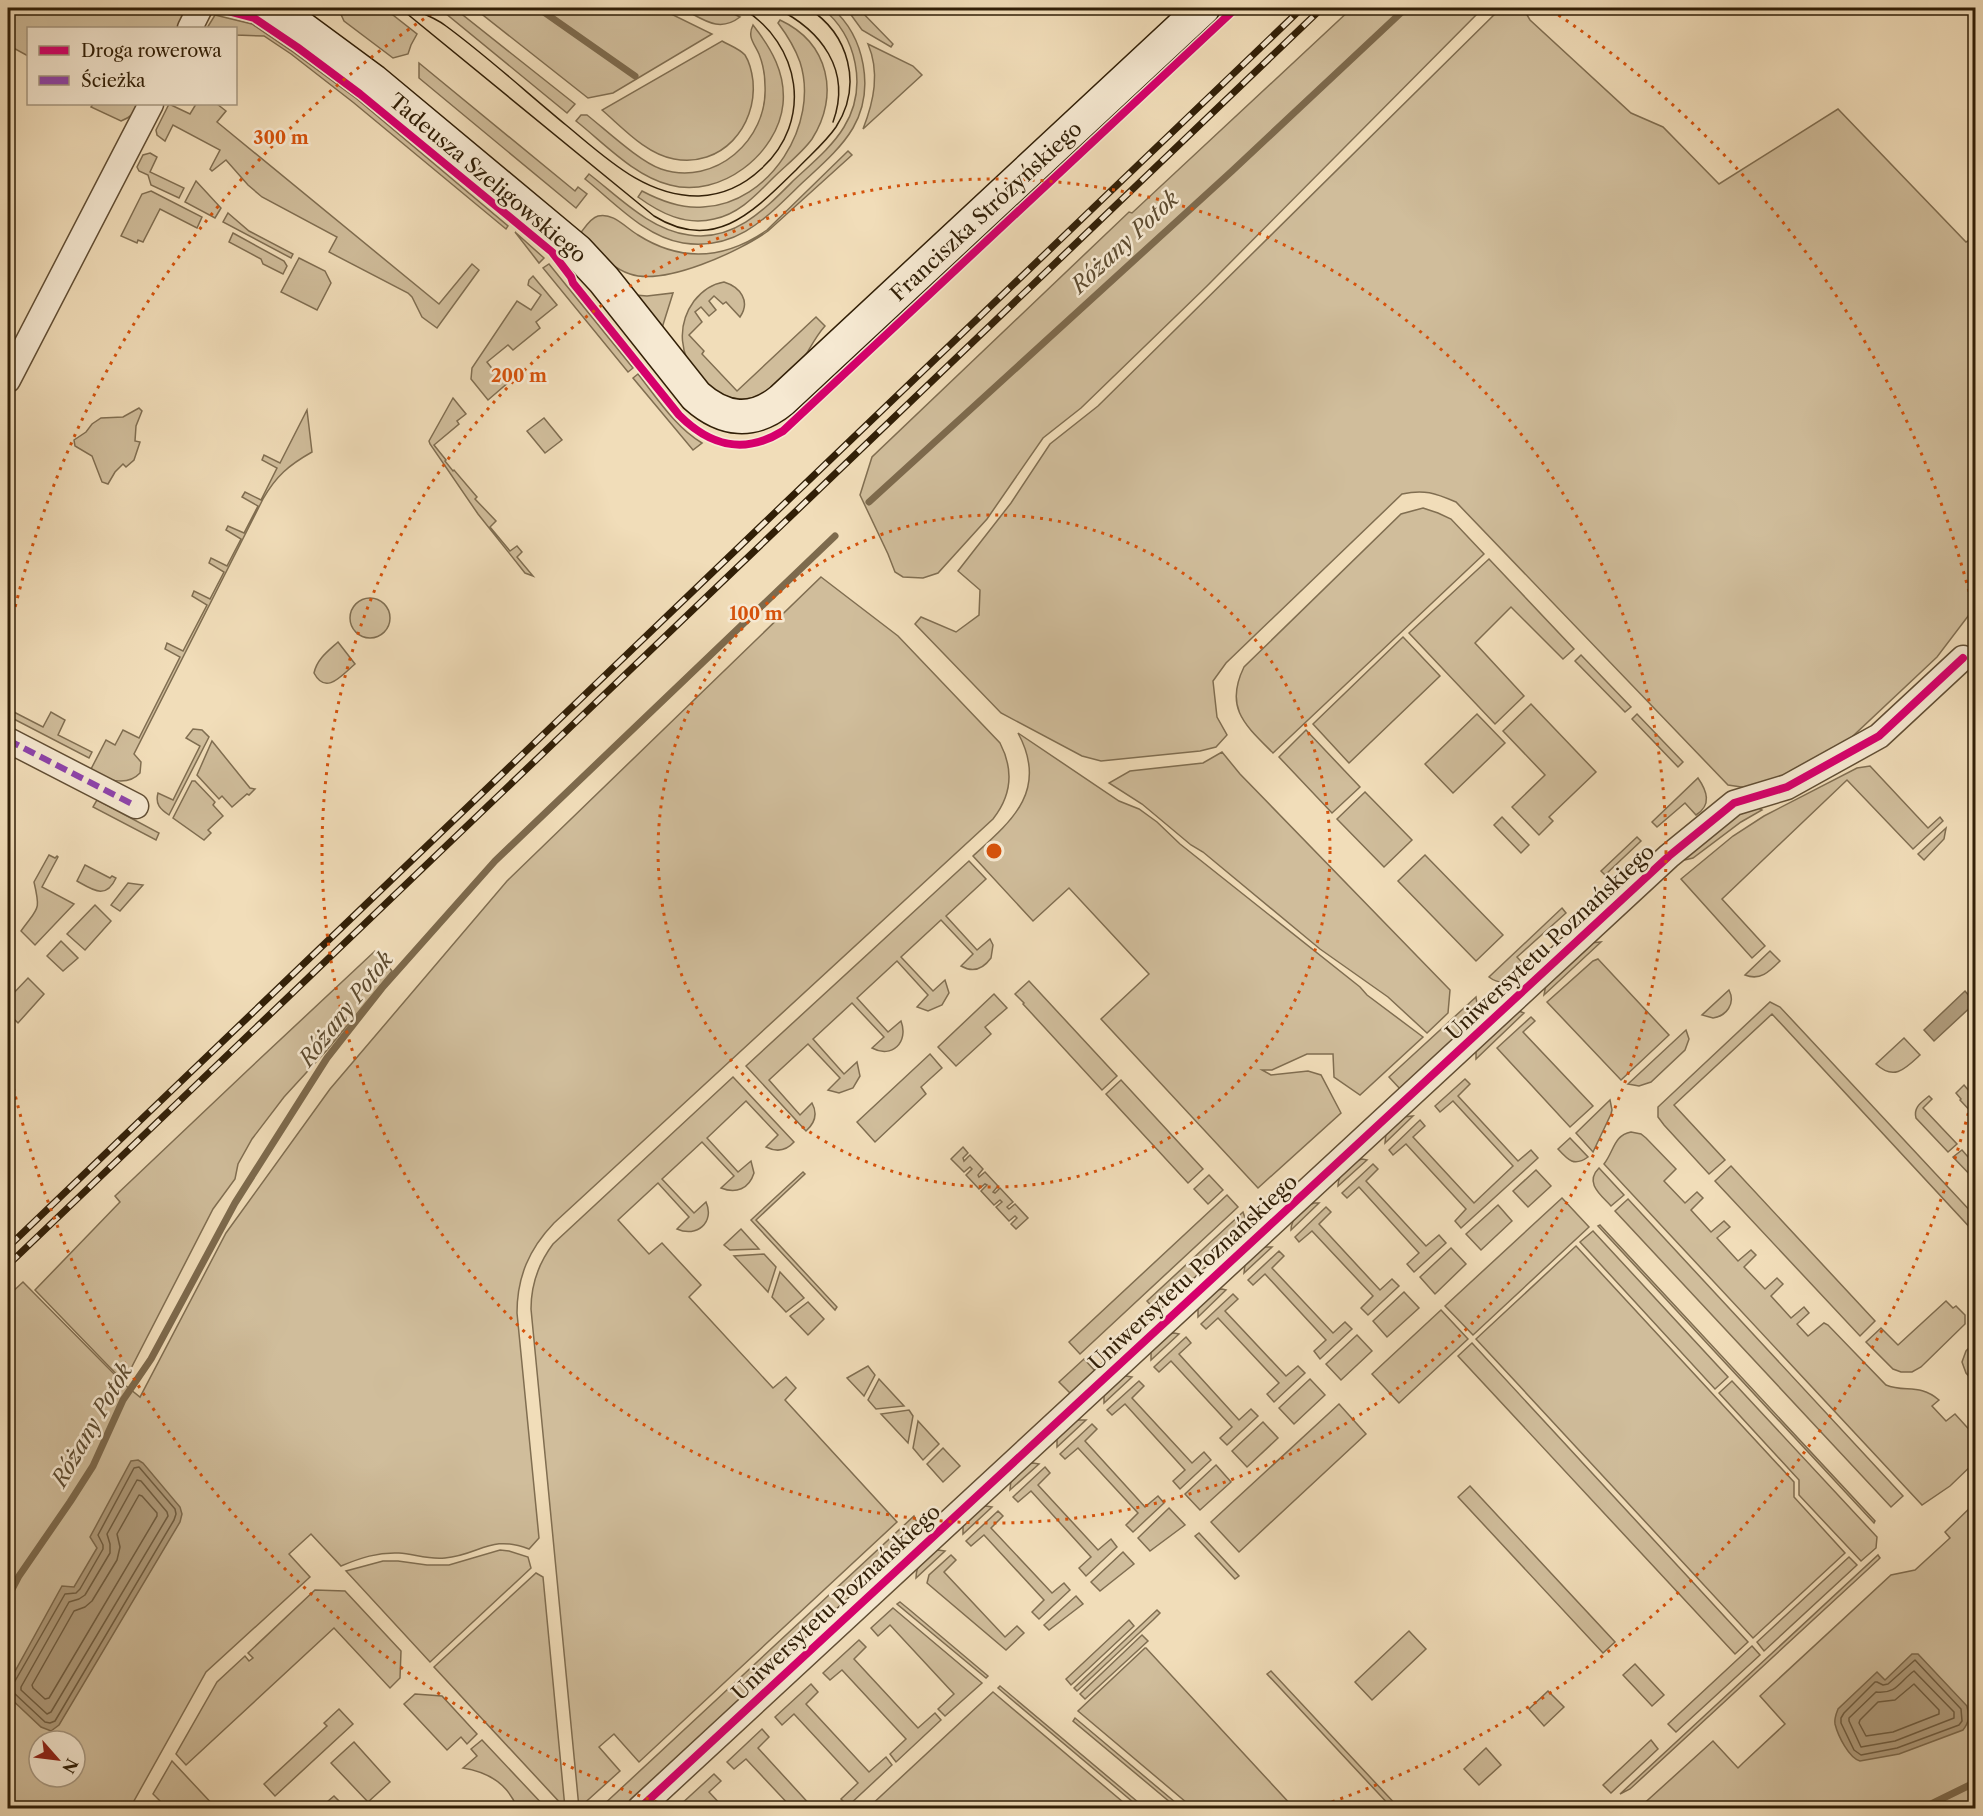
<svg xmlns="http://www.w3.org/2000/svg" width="1983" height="1816" font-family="'Libre Caslon Text',serif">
  <rect width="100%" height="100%" fill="#f1ddb9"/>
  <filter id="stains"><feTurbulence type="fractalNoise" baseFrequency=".00333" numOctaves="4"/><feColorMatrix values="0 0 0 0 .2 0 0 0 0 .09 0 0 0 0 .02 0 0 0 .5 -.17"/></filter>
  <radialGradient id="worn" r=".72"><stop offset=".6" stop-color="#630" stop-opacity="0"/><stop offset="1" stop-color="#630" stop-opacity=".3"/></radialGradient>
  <!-- green -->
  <g fill="#d0bd9b" stroke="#806e51" stroke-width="1.5" fill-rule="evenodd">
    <polygon points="8,8 191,8 180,28 28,28 28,56 8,45"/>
    <polygon points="338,8 384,8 417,34 411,45 408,54 393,58 344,21"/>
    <polygon points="439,8 454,8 575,104 567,113"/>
    <polygon points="474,8 659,8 712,34 613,93 588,98"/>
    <path d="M681,8H722L740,17C718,34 702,18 681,8Z"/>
    <path d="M822,8H832C865,37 875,90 853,128C840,150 818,168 800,185C766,218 736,251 683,243C645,237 614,202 585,179L589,174C619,197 650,230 689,235C734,242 765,209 794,180C811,164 832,147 844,127C868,88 857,36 822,8Z"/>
    <polygon points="846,8 858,8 893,44 891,47 862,30"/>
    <polygon points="1352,8 1483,8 1207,286 1081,408 1043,438 987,519 938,573 923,578 903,577 895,572 888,554 860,495 872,457 1129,212 1132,213"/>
    <path d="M1501,8H1523L1530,20L1631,113L1663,127L1719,184L1838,109L1966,242L1975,237V607L1937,657L1838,750L1787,774L1748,788L1728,785L1456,502C1435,493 1424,489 1402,494L1226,663L1213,681L1217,717L1227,735L1216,747L1200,751L1101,761L1082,756L1001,713L915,624L921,617L956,632L979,615L980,590L958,571L1011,503L1050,444L1098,406Z"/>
    <polygon points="215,15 252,24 293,52 357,99 508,226 506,229 354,103 291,54 264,36 236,35 236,28 207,28"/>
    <path d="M780,20C829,43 840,95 812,139C802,153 785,166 773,178C756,195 739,214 714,219C685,226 660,213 638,197L642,191C661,201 682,209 703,207C770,204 820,124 800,62C795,48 787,35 778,23Z"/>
    <path d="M753,25C771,48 786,73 783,104C778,154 720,199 670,185C634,176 604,143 576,121L581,115H587C606,130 640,162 661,169C715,187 768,140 765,86C765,76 763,64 759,54C754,43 747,37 753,25Z"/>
    <path d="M722,41C729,45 740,49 745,55C750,63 752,73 753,81C757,127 721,168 674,159C646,154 623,128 602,110Z"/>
    <path d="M868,44L913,66L922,75L863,129C874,101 880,72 868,44Z"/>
    <polygon points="419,63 575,191 578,187 587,194 576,208 419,78"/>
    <path d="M93,104H140C135,113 131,117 121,121L91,107Z"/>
    <polygon points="169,104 190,114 196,104 217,104 226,111 217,122 439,304 472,264 479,270 437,328 422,317 412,297 408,293 329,252 337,237 262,197 248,185 226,160 212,171 210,169 220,150 173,125 165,141 157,135 156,130"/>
    <path d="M848,151L852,155L768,231C740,251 665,286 630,274C611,268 594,248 579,235C584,229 590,218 598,216C613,212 626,228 638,235C682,263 725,259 767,230Z"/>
    <polygon points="150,153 157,157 150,172 184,188 179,198 151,185 148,175 139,171 137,167 143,155"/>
    <polygon points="196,181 221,208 215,218 185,202"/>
    <polygon points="151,191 202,217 197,228 160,209 143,242 138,240 137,243 121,236 142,194"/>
    <polygon points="228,213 249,231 293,254 291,258 223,222"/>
    <polygon points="515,232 544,258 539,263"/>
    <polygon points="233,233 284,261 287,266 283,274 263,264 261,259 229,242"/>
    <polygon points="299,258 325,271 331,283 317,310 281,292"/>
    <polygon points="549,264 633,368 628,372 543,268"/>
    <polygon points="533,276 557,305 536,322 540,328 513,350 508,345 487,362 501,380 506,376 510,381 488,400 471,379 472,368 517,301 531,310 541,295 528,285 529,280"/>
    <path d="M724,282C740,287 751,301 740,317L726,302L723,304L714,296L709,301L716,310L709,316L701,307L695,312L702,322L689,335L704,351L702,354L737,391L816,317L825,326C815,337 810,349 802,361C797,369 777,387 769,392C715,421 657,352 694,301C702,291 711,284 724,282Z"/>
    <polygon points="673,293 662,328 634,295 647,296"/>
    <path d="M638,374C657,398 675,427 702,443L693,450L633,378Z"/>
    <polygon points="453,398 466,414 457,421 459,424 434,445 446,460 445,461 453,471 454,470 477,497 475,499 496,521 490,527 510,551 517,546 522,552 517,557 533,576 525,573 478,514 430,444 429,441"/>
    <polygon points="139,408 142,411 136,426 135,441 140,442 134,460 126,467 123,464 115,472 108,484 102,482 92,456 75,446 74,440 86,432 92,424 101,418 123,417"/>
    <path d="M307,410L312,452C289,465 276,476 263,499L134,754L141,762L140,773C126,788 105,779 90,771L106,740L115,745L123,730L139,738L180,657L165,649L167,643L183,651L207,605L192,596L194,591L210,599L224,572L209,563L211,558L227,566L241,539L226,530L228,526L244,533L258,506L242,497L245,492L261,500L277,468L262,460L264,455L280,463Z"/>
    <polygon points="544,418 562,440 545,453 527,431"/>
    <path d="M1423,508L1438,513L1451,519L1484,554L1273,753C1245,725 1224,708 1244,667L1401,514Z"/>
    <polygon points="1489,559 1574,649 1563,659 1511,607 1475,643 1524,696 1495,724 1409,633"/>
    <path d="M821,577L898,636L1000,743C1014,770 1012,795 993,819L554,1223C529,1249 517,1277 517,1313L539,1538L529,1549C490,1534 480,1555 445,1558C429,1560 414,1554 399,1553C378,1552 360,1558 341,1566L311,1534L289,1554L310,1577L206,1672L130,1808H8V1296L23,1282L125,1385L140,1397L226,1233L330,1089L507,881ZM39,1741H75V1777H39Z"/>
    <circle cx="370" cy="618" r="20"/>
    <polygon points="1403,637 1440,676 1349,763 1313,724"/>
    <path d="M338,642L355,664C342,675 326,696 314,673C317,659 328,651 338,642Z"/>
    <polygon points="1581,655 1631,707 1625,712 1575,661"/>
    <polygon points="1531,704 1596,772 1549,817 1553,821 1539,835 1512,807 1545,775 1503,731"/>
    <polygon points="8,709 43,727 51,712 65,720 58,735 92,752 89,758 8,716"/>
    <polygon points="1477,714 1505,743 1453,793 1425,764"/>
    <polygon points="1637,714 1683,762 1678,767 1632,719"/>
    <path d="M193,729L202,730L209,737L169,815C160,809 155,804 158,793L173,800L200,746L186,738Z"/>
    <polygon points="1306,730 1360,787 1332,813 1279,757"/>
    <path d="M1018,733L1119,801L1139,809L1157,822L1180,844L1360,987L1367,995L1423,1037L1360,1095L1334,1077L1333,1054H1307L1272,1070H1262L1271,1075L1308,1071L1321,1075L1341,1113L1258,1188L1101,1019L1149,974L1069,888L1033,921L973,856C1012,821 1049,790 1018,733Z"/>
    <polygon points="212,741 250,788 255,789 249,795 247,794 232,807 222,796 219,799 197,775"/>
    <polygon points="1222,752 1240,774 1450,990 1448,1013 1427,1033 1388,997 1320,949 1203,852 1191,845 1142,804 1109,783 1130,771 1203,763"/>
    <polygon points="1870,766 1928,828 1940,817 1943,821 1913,849 1847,780 1722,899 1765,946 1752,958 1681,879 1733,836 1764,816 1857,768"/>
    <path d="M1698,778C1707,791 1712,805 1696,815L1685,803L1657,827L1652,822Z"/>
    <polygon points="192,781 195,781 215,802 213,805 223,816 208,830 211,833 204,840 173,818"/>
    <polygon points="1365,792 1412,840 1384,867 1337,819"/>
    <polygon points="97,800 159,833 156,840 93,807"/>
    <polygon points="1754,805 1762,810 1741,822 1693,858 1685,860 1682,857 1737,815"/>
    <polygon points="1502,817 1529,845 1521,853 1494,825"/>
    <polygon points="1946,828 1944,839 1924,860 1918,854"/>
    <polygon points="1637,837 1641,841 1605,875 1601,871"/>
    <path d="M49,855L55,858L57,856L58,857L42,887L74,904L35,945L21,931C38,907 41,912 34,882Z"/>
    <polygon points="1425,855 1503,935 1476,961 1398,881"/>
    <path d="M969,861L986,879L946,916L977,950L990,939L993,945L991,958C983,969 973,973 961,966L973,954L941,920L901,957L933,991L945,980L949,993L942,1005L928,1011L917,1007L928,995L897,961L857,998L888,1032L901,1021C909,1042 892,1059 872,1048L884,1037L852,1003L813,1039L844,1074L857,1062L860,1076L853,1088L839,1093L828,1090L840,1078L808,1044L769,1080L800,1115L812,1103C818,1114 815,1123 806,1131L746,1066Z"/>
    <path d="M85,865L110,878L112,876L116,878C106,900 93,890 77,881Z"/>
    <polygon points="128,883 143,885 120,911 111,905"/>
    <polygon points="95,905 111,921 85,950 67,934"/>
    <path d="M1562,908L1566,913L1517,957L1529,970C1517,980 1503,988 1489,977Z"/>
    <polygon points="61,941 78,958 63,971 47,956"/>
    <polygon points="1601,942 1544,995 1546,984 1589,943"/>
    <path d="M375,951L392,971L327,1050L284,1097L252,1139L238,1164L235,1179L213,1209L124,1382L35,1290L120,1202L115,1196C201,1114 288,1032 375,951Z"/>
    <path d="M1770,951L1780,961C1769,972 1760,981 1745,975Z"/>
    <polygon points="1598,959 1669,1035 1621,1080 1547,1002 1593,961"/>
    <polygon points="28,978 44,994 18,1023 8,1013 8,999"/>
    <polygon points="1029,981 1117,1076 1102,1090 1023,1004 1024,1003 1015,994"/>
    <path d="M1729,990C1736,1004 1726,1016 1713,1018L1702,1015Z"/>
    <polygon points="994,994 1007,1008 985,1027 991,1034 956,1066 938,1047"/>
    <polygon points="1476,997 1478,1011 1474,1021 1401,1090 1389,1077"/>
    <polygon points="1770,1002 1780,1007 1975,1216 1975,1233 1772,1014 1674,1105 1725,1160 1709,1174 1664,1125 1658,1117 1658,1107"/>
    <polygon points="1519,1011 1524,1013 1476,1059 1476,1049 1512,1014"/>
    <polygon points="1531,1017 1535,1021 1523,1032 1593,1106 1570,1127 1497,1048"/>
    <polygon points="1686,1030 1689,1039 1685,1050 1651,1082 1639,1086 1628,1084"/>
    <path d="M1904,1038L1920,1055C1905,1069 1894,1081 1876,1064Z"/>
    <polygon points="930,1054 942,1068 921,1087 926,1094 875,1142 857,1122"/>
    <path d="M733,1077L794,1142C786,1151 776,1152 766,1147L778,1135L746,1101L707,1138L738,1172L751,1161L754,1173C749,1189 736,1194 721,1188L734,1176L702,1142L662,1179L694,1213L706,1202C715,1222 697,1238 677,1229L689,1217L658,1183L618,1220L649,1254L662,1243L701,1285L689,1297L773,1388L786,1377L796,1388L785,1400L897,1522L639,1762L614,1734L599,1747L620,1771L579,1808L531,1309C531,1284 538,1264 553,1244Z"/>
    <polygon points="1465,1079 1470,1084 1458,1096 1518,1161 1531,1150 1538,1158 1461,1228 1455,1221 1466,1209 1406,1144 1393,1155 1389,1150 1420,1120 1425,1126 1413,1137 1474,1203 1513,1166 1453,1101 1440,1112 1435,1106"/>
    <polygon points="1121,1080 1203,1169 1188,1183 1106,1094"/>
    <polygon points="1964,1085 1975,1098 1975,1114 1974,1115 1960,1100 1961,1099 1956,1093"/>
    <path d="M1929,1096L1932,1099L1923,1108L1957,1144L1948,1152L1916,1118C1913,1107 1922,1102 1929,1096Z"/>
    <polygon points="1610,1100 1612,1110 1611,1114 1593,1152 1576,1133"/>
    <polygon points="1413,1116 1385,1143 1386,1133 1402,1117"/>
    <path d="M1631,1132L1641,1134L1646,1138L1676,1169L1664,1181L1685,1203L1697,1192L1703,1198L1691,1210L1711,1232L1724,1221L1730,1227L1717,1238L1738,1261L1751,1250L1756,1255L1744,1267L1765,1289L1777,1278L1783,1284L1771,1296L1791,1318L1804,1307L1809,1313L1797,1324L1808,1336L1824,1323L1828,1325L1886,1385C1905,1393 1919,1383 1939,1400L1932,1406L1946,1421L1955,1414L1975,1436V1462L1950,1486L1922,1505L1604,1164C1614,1151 1614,1135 1631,1132Z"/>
    <path d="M1570,1138L1588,1157C1574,1167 1568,1160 1558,1149Z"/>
    <polygon points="963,1147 968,1153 963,1158 964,1161 970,1155 983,1169 978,1175 979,1177 985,1172 998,1186 993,1192 995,1193 1000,1188 1013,1202 1007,1207 1009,1209 1015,1204 1028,1218 1016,1229 1011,1224 1017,1218 1015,1216 1009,1221 996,1207 1002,1202 1000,1200 994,1205 981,1191 987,1185 985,1184 979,1189 966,1175 972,1169 970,1167 964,1172 951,1159"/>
    <polygon points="1962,1150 1975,1165 1975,1180 1953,1157"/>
    <path d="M1362,1159L1367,1160L1338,1186C1338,1173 1350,1162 1362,1159Z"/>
    <polygon points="1373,1164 1378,1169 1366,1181 1426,1246 1439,1235 1446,1243 1414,1272 1407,1264 1419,1253 1359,1187 1347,1198 1342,1193"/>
    <polygon points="1731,1166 1875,1321 1860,1336 1715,1181"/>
    <path d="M1599,1168L1624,1195L1611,1206C1601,1195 1584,1183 1599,1168Z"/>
    <polygon points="1536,1170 1551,1186 1528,1207 1513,1191"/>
    <polygon points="803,1172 805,1174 756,1220 837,1307 835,1310 751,1220"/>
    <polygon points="1209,1175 1223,1190 1208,1204 1194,1189"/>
    <polygon points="1227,1195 1238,1207 1080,1354 1069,1342"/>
    <polygon points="1562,1198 1589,1227 1473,1335 1445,1306"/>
    <polygon points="1628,1199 1903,1496 1891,1507 1615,1211"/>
    <path d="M1314,1203H1319L1291,1230C1291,1218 1303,1207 1314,1203Z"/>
    <polygon points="1498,1205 1512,1221 1481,1250 1466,1234"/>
    <polygon points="1326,1207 1331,1212 1319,1224 1380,1290 1392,1279 1399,1286 1368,1315 1361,1308 1373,1296 1312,1231 1299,1242 1295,1237"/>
    <polygon points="1243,1212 1247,1224 1243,1236 1159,1314 1147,1301"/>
    <polygon points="1600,1225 1875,1521 1874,1523 1598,1226"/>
    <polygon points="741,1229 759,1249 730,1250 724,1245"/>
    <polygon points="1593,1231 1728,1377 1715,1389 1580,1242"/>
    <polygon points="1576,1246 1794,1482 1794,1497 1845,1553 1753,1638 1476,1339"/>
    <polygon points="1266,1247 1272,1247 1244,1273 1245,1264 1261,1248"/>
    <polygon points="1451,1248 1466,1264 1435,1294 1420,1277"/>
    <polygon points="1279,1251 1284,1256 1272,1268 1333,1333 1345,1322 1352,1329 1320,1359 1314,1351 1326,1340 1265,1274 1253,1285 1248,1280"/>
    <polygon points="764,1254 776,1267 768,1292 734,1256"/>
    <polygon points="780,1272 804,1298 786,1312 772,1297"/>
    <polygon points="1222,1289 1226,1290 1198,1317 1198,1307 1217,1290"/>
    <polygon points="1404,1292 1419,1308 1387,1337 1373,1321"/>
    <polygon points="1233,1294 1238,1299 1225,1311 1286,1376 1298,1366 1305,1373 1274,1402 1267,1394 1279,1383 1218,1318 1206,1329 1201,1324"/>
    <polygon points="1946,1301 1953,1308 1956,1306 1965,1315 1965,1324 1921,1367 1912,1372 1901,1372 1893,1369 1866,1342 1881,1328 1898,1345"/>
    <polygon points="808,1302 824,1319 808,1335 790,1316"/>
    <polygon points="1441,1310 1468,1339 1399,1403 1372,1374"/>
    <polygon points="1174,1333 1179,1334 1151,1360 1151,1351 1169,1334"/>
    <polygon points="1357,1335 1372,1351 1341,1380 1326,1364"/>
    <polygon points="1186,1337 1191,1343 1179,1354 1239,1420 1251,1409 1258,1416 1227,1445 1220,1438 1232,1427 1171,1361 1159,1372 1154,1367"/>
    <polygon points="1975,1342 1975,1383 1966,1373 1962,1362 1966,1351"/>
    <polygon points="1472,1343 1748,1642 1735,1654 1458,1356"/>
    <polygon points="1084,1359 1096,1372 1071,1394 1059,1382"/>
    <polygon points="868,1366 875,1375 864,1396 847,1378"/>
    <polygon points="1126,1376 1132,1377 1104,1403 1104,1394 1122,1377"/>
    <polygon points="879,1379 904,1406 876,1409 868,1400"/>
    <polygon points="1310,1379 1325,1395 1294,1424 1279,1408"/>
    <polygon points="1139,1381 1144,1386 1132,1398 1192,1463 1204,1452 1211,1460 1180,1489 1173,1481 1185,1470 1125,1404 1112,1415 1107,1410"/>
    <polygon points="1732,1381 1877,1537 1876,1548 1861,1561 1799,1495 1799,1480 1719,1393"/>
    <polygon points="1339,1404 1366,1434 1239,1552 1211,1522"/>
    <polygon points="909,1410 913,1416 908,1443 881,1414"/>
    <polygon points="1076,1420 1086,1420 1057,1447 1057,1437"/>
    <polygon points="918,1421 939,1444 923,1460 913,1448"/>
    <polygon points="1263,1422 1278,1438 1247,1467 1232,1451"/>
    <polygon points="1092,1424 1097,1429 1085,1441 1145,1507 1158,1496 1164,1503 1133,1532 1126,1525 1138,1513 1078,1448 1065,1459 1060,1454"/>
    <polygon points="943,1448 960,1466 943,1482 927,1464"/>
    <polygon points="1033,1463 1039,1464 1010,1490 1011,1480 1028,1464"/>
    <polygon points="1216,1465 1231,1482 1200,1510 1185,1494"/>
    <polygon points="1045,1467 1050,1473 1038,1485 1098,1550 1111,1539 1117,1547 1086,1576 1079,1568 1091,1557 1031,1491 1018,1502 1013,1497"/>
    <polygon points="1470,1486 1615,1642 1603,1653 1458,1497"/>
    <polygon points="1975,1503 1975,1808 1639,1808 1713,1741 1738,1768 1743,1763 1785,1724 1760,1696 1891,1575 1915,1570 1950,1538 1945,1532"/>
    <polygon points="986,1506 992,1507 963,1534 963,1525 982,1507"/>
    <polygon points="1169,1508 1185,1525 1150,1551 1138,1538"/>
    <polygon points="998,1511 1003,1516 991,1528 1052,1593 1064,1583 1070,1590 1039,1619 1032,1612 1044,1600 984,1535 971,1546 966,1541"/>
    <path d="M914,1516C922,1530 915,1539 905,1549L625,1808H600Z"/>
    <polygon points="1199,1533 1239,1576 1235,1579 1195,1536"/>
    <polygon points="500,1550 509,1551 528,1557 531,1568 430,1662 346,1571 383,1561 398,1561 427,1565 449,1565"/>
    <path d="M938,1550L945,1551L916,1578C916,1564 925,1554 938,1550Z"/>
    <polygon points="1123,1552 1134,1564 1100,1591 1091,1582"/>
    <polygon points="951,1555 956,1560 944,1572 1005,1637 1017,1626 1024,1633 1006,1650 927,1583 929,1575"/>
    <polygon points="1878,1555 1880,1558 1878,1560 1630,1789 1620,1794"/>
    <polygon points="1849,1557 1857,1565 1764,1651 1757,1642"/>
    <polygon points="536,1573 543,1577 565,1808 434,1667"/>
    <polygon points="315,1590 345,1591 401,1651 400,1678 390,1688 334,1628 186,1765 176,1754 217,1682 245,1656 249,1661 253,1658 248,1653"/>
    <polygon points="1076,1596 1083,1604 1049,1630 1044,1625"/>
    <polygon points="900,1602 911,1611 988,1676 986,1678 897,1604"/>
    <polygon points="893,1608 982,1683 945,1716 938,1709 954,1694 890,1625 878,1636 871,1628"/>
    <polygon points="1157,1610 1160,1613 1153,1620 1077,1691 1074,1688"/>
    <polygon points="1129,1620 1134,1626 1071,1685 1066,1679"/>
    <polygon points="1409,1631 1426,1649 1372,1700 1355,1682"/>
    <polygon points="1142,1635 1148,1641 1085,1699 1080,1694"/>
    <polygon points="859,1640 866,1647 854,1659 918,1728 935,1713 941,1720 896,1762 890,1754 906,1739 842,1670 830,1680 823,1673"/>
    <polygon points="1752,1646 1760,1655 1676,1732 1668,1724"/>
    <polygon points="1145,1648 1146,1648 1294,1808 1193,1808 1078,1711"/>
    <polygon points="1635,1664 1664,1695 1652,1706 1623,1675"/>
    <polygon points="1271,1671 1399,1808 1392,1808 1267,1674"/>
    <polygon points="811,1684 818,1692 806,1704 869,1772 886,1757 892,1765 848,1806 841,1799 858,1783 794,1714 782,1725 775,1717"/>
    <polygon points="1000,1686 1145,1808 1140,1808 998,1688"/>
    <polygon points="1548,1691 1564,1707 1544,1726 1529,1709"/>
    <polygon points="993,1692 1130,1808 868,1808"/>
    <polygon points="415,1694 442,1696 477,1734 467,1744 461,1737 447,1750 404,1704"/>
    <polygon points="339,1709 353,1724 275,1796 264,1784 327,1726 324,1723"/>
    <polygon points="1075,1718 1182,1808 1177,1808 1073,1721"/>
    <polygon points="762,1729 769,1737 758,1748 813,1808 792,1808 746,1759 734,1769 727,1762"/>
    <path d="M482,1740L546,1808H517C508,1784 488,1772 463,1768L477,1756L471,1749Z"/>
    <polygon points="1651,1740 1658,1749 1611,1793 1603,1785"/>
    <polygon points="354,1742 390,1782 368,1802 331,1763"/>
    <polygon points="1486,1748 1501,1765 1479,1785 1464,1769"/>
    <polygon points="172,1761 216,1808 167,1808 153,1794"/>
    <polygon points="714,1774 721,1781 709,1792 724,1808 703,1808 698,1803 692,1808 681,1808 679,1806"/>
    <polygon points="334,1796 346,1808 320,1808"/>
  </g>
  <!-- water -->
  <g fill="#b09c7c" stroke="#7d6a4d" stroke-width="1.5">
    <polygon points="1965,991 1975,1003 1934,1041 1924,1030"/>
    <polygon points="138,1460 143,1463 180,1507 182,1514 180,1522 59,1725 51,1731 41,1727 9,1697 8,1684 62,1586 74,1587 97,1548 90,1537 131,1461"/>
    <path d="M1912,1654H1918L1967,1706C1969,1716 1970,1721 1963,1730L1899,1754L1860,1761C1849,1758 1838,1736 1835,1724C1834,1719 1836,1714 1838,1709L1877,1672L1885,1680Z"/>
  </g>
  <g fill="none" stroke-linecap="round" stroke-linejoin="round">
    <!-- shore -->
    <g stroke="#705e42" stroke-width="1.5">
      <polygon points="137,1480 141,1481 167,1512 168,1516 51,1712 47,1714 21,1690 21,1687 69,1602 79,1599 85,1595 110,1553 110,1544 107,1534"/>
      <polygon points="139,1495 142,1496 157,1513 157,1516 49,1698 45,1699 33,1688 32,1685 74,1611 85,1607 92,1601 117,1560 120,1547 117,1534"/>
      <polygon points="1915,1660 1961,1709 1962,1721 1959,1725 1897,1748 1861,1755 1854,1750 1841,1723 1841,1718 1844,1713 1875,1682 1877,1682 1883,1685 1888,1684"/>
      <path d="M1914,1671L1954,1712V1718L1895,1741L1861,1747L1849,1721V1718L1876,1692C1897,1694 1899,1682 1914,1671Z"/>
      <polygon points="1914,1684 1939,1710 1939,1714 1893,1732 1866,1736 1859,1723 1860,1720 1878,1702 1895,1700"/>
      <polyline points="8,1685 15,1681 65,1594 76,1593 80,1589 103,1549 103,1545 98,1535 134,1468 139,1467 175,1509 176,1514 174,1520 55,1721 50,1723 45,1722 14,1693 8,1692"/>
    </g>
    <!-- stream -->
    <g stroke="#7d6a4d" stroke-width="7">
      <polyline points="538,8 635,76"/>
      <polyline points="869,502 1232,171 1406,8"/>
      <polyline points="8,1597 19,1576 70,1502 93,1466 123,1400 151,1359 235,1203 327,1058 382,988 495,861 835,536"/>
      <polyline points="1923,1808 1976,1782"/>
    </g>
    <!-- street casing -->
    <g stroke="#614e34" stroke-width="27">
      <g id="street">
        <polyline points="190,28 200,8"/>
        <polyline points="8,380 151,104"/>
        <polyline points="8,740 136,806"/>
        <polyline points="640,1808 1669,856 1734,803 1787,787 1879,736 1963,658"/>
      </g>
    </g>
    <!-- secondary casing -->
    <g stroke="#311f07" stroke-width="36">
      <path id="secondary" d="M274,8L373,81L577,251L604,280L696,396C724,421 753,424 782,400L1203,8"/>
    </g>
    <!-- street -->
    <use href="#street" stroke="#f6e9d2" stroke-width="24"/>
    <!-- secondary -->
    <use href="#secondary" stroke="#f6e9d2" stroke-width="33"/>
    <!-- tram -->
    <g stroke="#311f07" stroke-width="1.5">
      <path d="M400,8L654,216C715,254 755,210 796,170C809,156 825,143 836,127C863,85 849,34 808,8"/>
      <path d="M410,8C422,13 436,18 446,26C488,57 526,92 566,125C605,157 645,197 699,196C722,195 744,185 761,169C814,121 801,44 742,8"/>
      <path d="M776,8C821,30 852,70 833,122"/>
    </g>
    <!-- rail casing -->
    <g stroke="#311f07" stroke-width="7">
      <g id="rail">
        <polyline points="8,1247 1302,8"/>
        <polyline points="8,1265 1322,8"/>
      </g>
    </g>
    <!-- rail -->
    <use href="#rail" stroke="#f6e9d2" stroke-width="4.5" stroke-dasharray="14" stroke-linecap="butt"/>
    <!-- quiet -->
    <polyline stroke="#8e44ad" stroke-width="6" stroke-dasharray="12 6" stroke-linecap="butt" points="8,740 136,806"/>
    <!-- cycleway casing -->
    <g stroke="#f6e9d2" stroke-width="11">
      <g id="cycleway">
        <path d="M216,8L254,18L297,47L360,94L552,252L571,277L573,283L679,415C710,446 744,455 783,431L1236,8"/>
        <polyline points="640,1808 1669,856 1734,803 1787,787 1879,736 1963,658"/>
      </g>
    </g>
    <!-- cycleway -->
    <use href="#cycleway" stroke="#d6006c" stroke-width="8"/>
  </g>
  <!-- distance rings -->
  <g fill="none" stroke="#d6530c" stroke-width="3" stroke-dasharray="3 6">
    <circle cx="994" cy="851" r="336"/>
    <circle cx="994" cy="851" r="672"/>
    <path d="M1975 1087A1009 1009 0 0 1 1314 1808M674 1808A1009 1009 0 0 1 9 1069M9 633A1009 1009 0 0 1 437 10M1551 10A1009 1009 0 0 1 1975 615"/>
  </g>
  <g text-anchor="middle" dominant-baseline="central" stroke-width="5" stroke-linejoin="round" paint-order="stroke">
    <!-- street labels -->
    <g font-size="21" fill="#311f07" stroke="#f6e9d2">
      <text transform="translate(488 178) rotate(40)">Tadeusza Szeligowskiego</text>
      <text transform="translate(986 211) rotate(-43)">Franciszka Stróżyńskiego</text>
      <text transform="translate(1550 942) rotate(-43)">Uniwersytetu Poznańskiego</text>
      <text transform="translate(1193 1272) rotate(-43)">Uniwersytetu Poznańskiego</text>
      <text transform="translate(836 1602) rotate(-43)">Uniwersytetu Poznańskiego</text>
    </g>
    <!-- water labels -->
    <g font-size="22" font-style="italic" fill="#5d4b30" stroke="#f6e9d2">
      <text transform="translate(1125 242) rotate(-43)">Różany Potok</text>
      <text transform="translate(346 1009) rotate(-52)">Różany Potok</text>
      <text transform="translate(92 1425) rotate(-60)">Różany Potok</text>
    </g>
  </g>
  <circle cx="994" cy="851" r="9" fill="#d6530c" stroke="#f6e9d2" stroke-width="3"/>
  <g font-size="18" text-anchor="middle" font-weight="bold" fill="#d6530c" stroke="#f6e9d2" stroke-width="5" stroke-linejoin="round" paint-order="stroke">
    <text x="281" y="144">300 m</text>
    <text x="519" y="382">200 m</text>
    <text x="756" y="620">100 m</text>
  </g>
  <!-- margin -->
  <rect width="1983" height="1816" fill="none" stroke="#f1ddb9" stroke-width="30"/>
  <rect x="9" y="9" width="1965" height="1798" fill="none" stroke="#311f07" stroke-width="3"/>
  <rect x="15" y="15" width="1953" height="1786" fill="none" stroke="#311f07" stroke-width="1.5"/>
  <!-- legend -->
  <rect x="27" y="27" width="210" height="78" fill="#f6e9d2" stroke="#a79881" stroke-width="1.5"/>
  <rect x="39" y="46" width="30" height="9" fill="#d6006c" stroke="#a79881" stroke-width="1.5"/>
  <text x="81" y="57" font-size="18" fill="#311f07">Droga rowerowa</text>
  <rect x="39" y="76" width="30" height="9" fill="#8e44ad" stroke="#a79881" stroke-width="1.5"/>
  <text x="81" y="87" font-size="18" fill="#311f07">Ścieżka</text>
  <!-- north arrow -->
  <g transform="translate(57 1759) rotate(118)"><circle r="28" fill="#f6e9d2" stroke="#a79881" stroke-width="1.5"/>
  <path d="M0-4.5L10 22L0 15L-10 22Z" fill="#8f2418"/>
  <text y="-9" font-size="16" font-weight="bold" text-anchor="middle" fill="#311f07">N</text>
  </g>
  <rect width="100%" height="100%" filter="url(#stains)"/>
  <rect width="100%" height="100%" fill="url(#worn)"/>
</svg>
